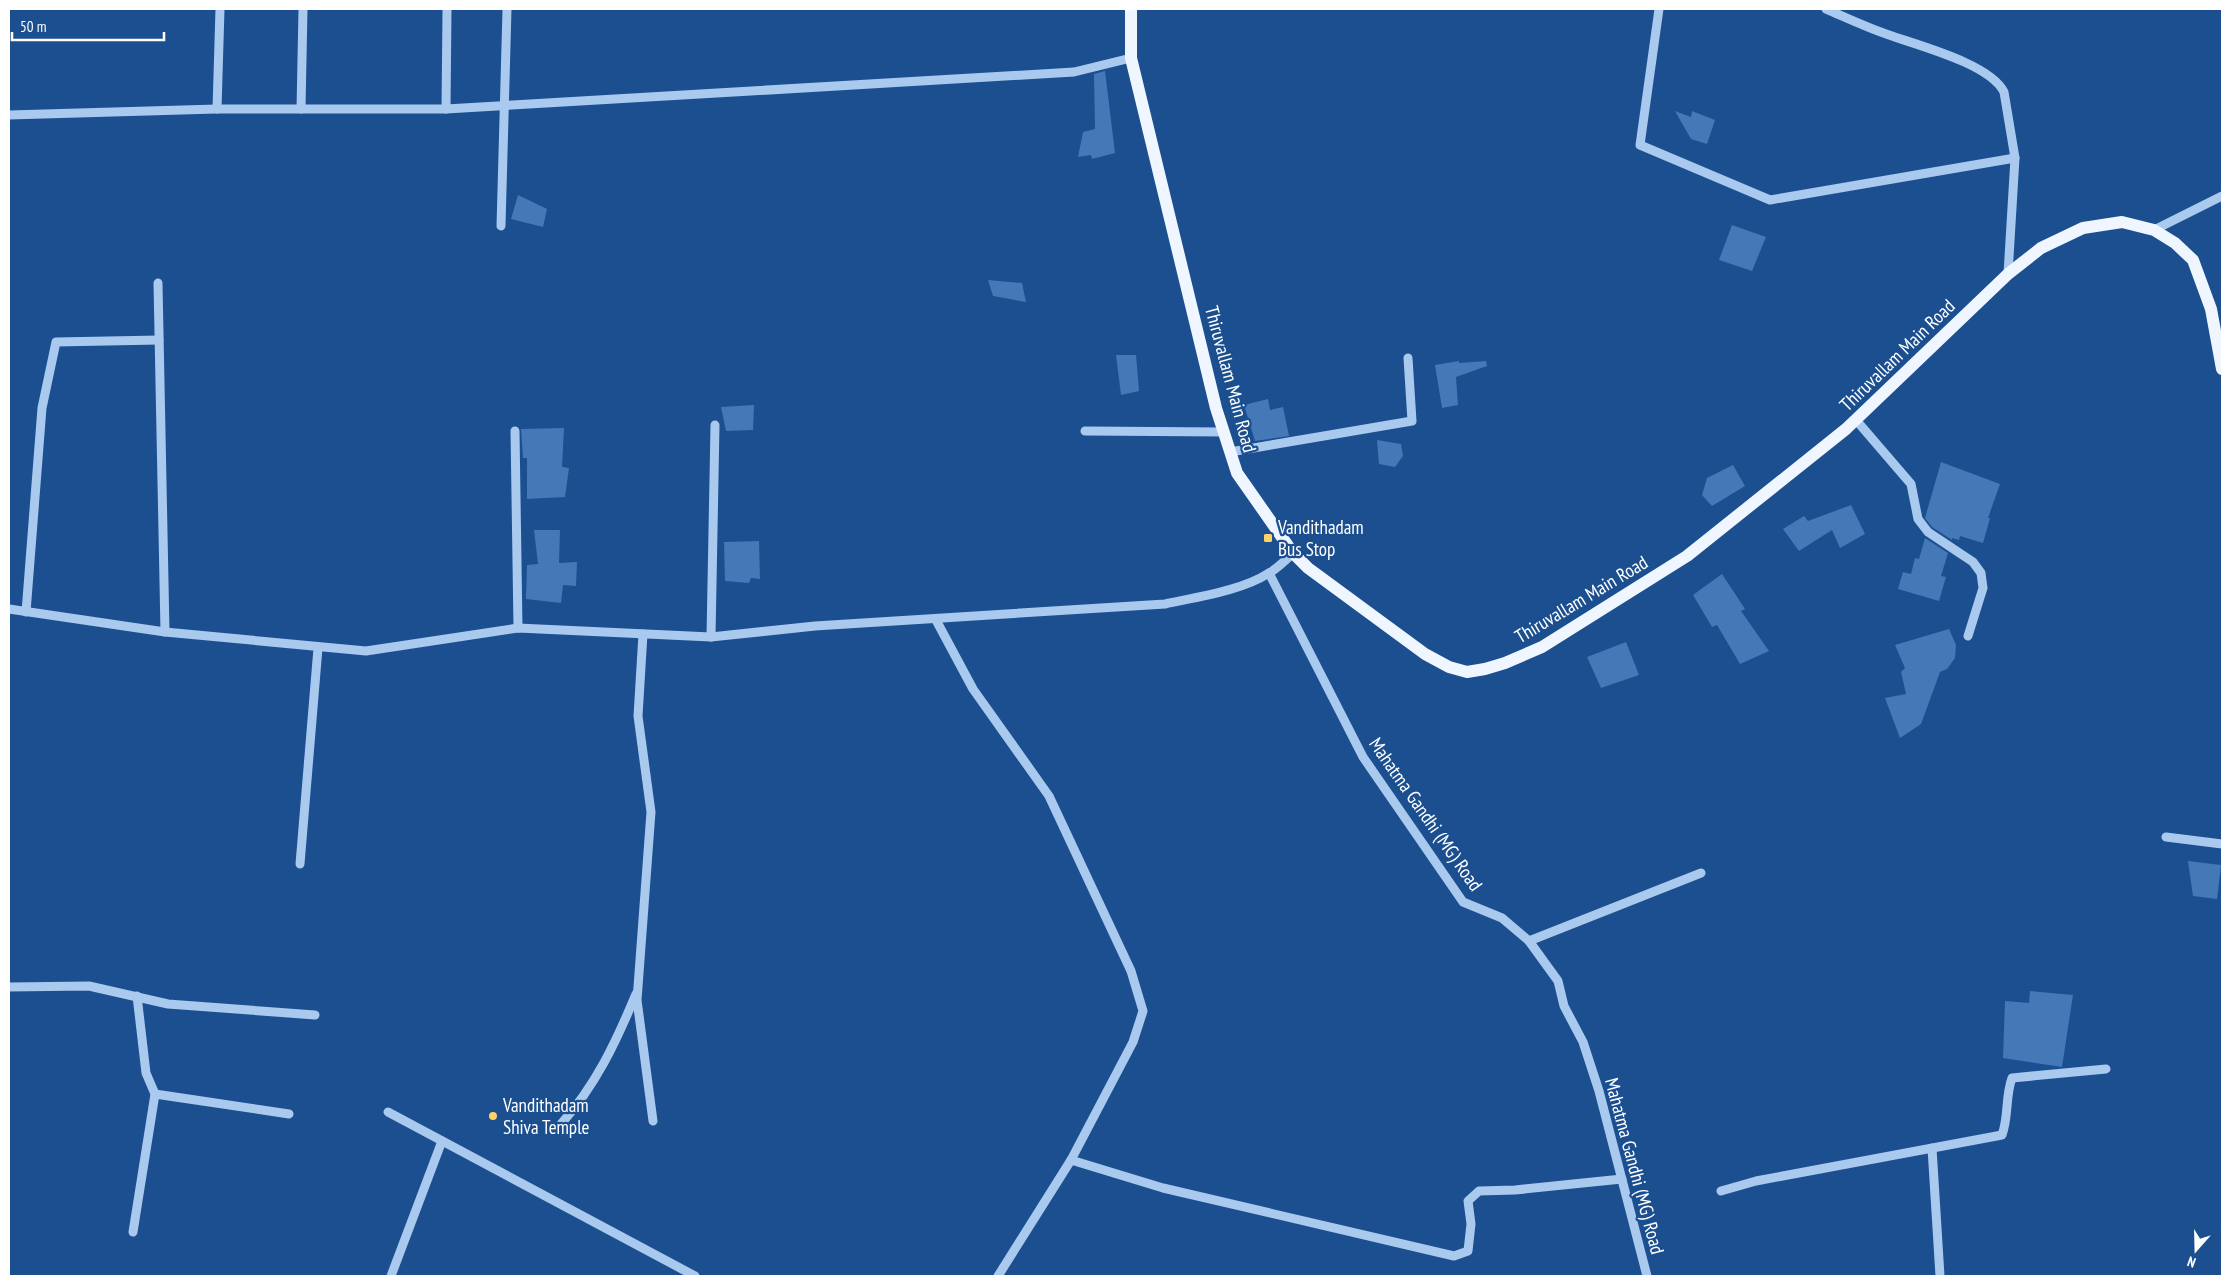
<svg xmlns="http://www.w3.org/2000/svg" width="2231" height="1285" font-family="'PT Sans Narrow',sans-serif">
  <rect width="100%" height="100%" fill="#1b4f8f"/>
  <!-- building -->
  <g fill="#4478b7">
    <polygon points="1105,71 1115,153 1092,159 1091,155 1078,157 1083,132 1095,129 1094,74"/>
    <polygon points="1675,111 1691,117 1692,111 1715,120 1707,144 1691,139"/>
    <polygon points="518,195 547,209 543,227 511,219"/>
    <polygon points="1732,225 1766,237 1752,271 1719,260"/>
    <polygon points="988,280 1022,283 1026,302 993,296"/>
    <polygon points="1116,355 1136,355 1139,391 1121,395"/>
    <polygon points="1459,361 1459,363 1486,361 1487,366 1456,377 1458,405 1442,408 1435,365"/>
    <polygon points="1268,399 1270,410 1283,407 1289,436 1255,441 1244,405"/>
    <polygon points="754,405 753,430 726,431 721,407"/>
    <polygon points="564,428 562,467 569,468 565,497 527,499 527,458 523,458 521,429"/>
    <polygon points="1377,440 1401,444 1403,456 1395,467 1379,464"/>
    <polygon points="1941,462 2000,484 1988,518 1990,518 1983,543 1960,536 1959,540 1952,538 1952,540 1932,527 1925,518"/>
    <polygon points="1733,465 1745,486 1712,506 1702,495 1707,478"/>
    <polygon points="1851,505 1865,534 1840,548 1832,530 1799,551 1783,529 1804,516 1808,521"/>
    <polygon points="534,530 560,530 559,563 577,562 576,586 563,585 561,603 526,599 527,565 538,564"/>
    <polygon points="1925,538 1948,553 1941,576 1946,577 1939,601 1898,589 1903,572 1911,574 1915,558 1919,559"/>
    <polygon points="759,541 760,579 751,578 749,583 725,581 724,542"/>
    <polygon points="1722,574 1745,609 1741,611 1769,651 1740,664 1717,625 1712,627 1693,595"/>
    <polygon points="1949,629 1956,645 1955,658 1947,669 1940,672 1921,724 1900,738 1885,698 1906,694 1901,672 1905,668 1895,645"/>
    <polygon points="1626,642 1639,675 1601,688 1587,657"/>
    <polygon points="2188,861 2221,865 2217,899 2193,896"/>
    <polygon points="2030,991 2073,995 2062,1067 2003,1058 2005,1001 2029,1003"/>
  </g>
  <g fill="none" stroke-linecap="round" stroke-linejoin="round">
    <!-- minor -->
    <g stroke="#a9c9ee" stroke-width="9">
      <polyline points="1659,9 1640,145 1770,200 2015,158"/>
      <path d="M1826,9C1847,18 1868,28 1889,35C1920,46 1990,64 2004,92L2015,158L2008,274"/>
      <polyline points="217,109 220,9"/>
      <polyline points="301,109 303,9"/>
      <polyline points="446,109 447,9"/>
      <polyline points="9,115 217,109 446,109 1074,72 1131,58"/>
      <polyline points="501,226 507,9"/>
      <polyline points="2154,230 2222,196"/>
      <polyline points="158,283 165,632"/>
      <polyline points="1856,420 1911,484 1918,519 1928,532 1973,562 1981,573 1983,588 1968,636"/>
      <polyline points="515,431 518,628"/>
      <polyline points="1085,431 1224,432"/>
      <polyline points="1230,452 1412,421 1408,358"/>
      <polyline points="1269,573 1363,757 1463,902 1502,918 1529,941 1558,981 1564,1006 1583,1042 1599,1091 1647,1276"/>
      <path d="M9,609L165,632L366,651L518,628L711,637L815,626L1165,604C1197,597 1241,591 1269,573C1278,568 1286,560 1293,553"/>
      <polyline points="26,612 42,408 56,342 159,340"/>
      <polyline points="936,620 973,689 1049,796 1131,971 1143,1011 1133,1042 1071,1160 998,1276"/>
      <polyline points="643,634 638,716 651,812 637,1000 653,1121"/>
      <polyline points="711,637 715,425"/>
      <polyline points="2166,837 2222,844"/>
      <polyline points="300,864 318,648"/>
      <polyline points="1529,941 1701,873"/>
      <polyline points="9,987 89,986 168,1004 315,1015"/>
      <polyline points="155,1094 289,1114"/>
      <polyline points="388,1112 695,1276"/>
      <path d="M561,1124C596,1085 616,1042 636,994"/>
      <polyline points="1932,1148 1940,1276"/>
      <polyline points="1071,1160 1163,1188 1454,1256 1468,1251 1471,1224 1468,1201 1479,1191 1515,1190 1622,1179"/>
      <path d="M1721,1191L1756,1181L2002,1135C2009,1116 2005,1097 2012,1078L2106,1069"/>
      <polyline points="133,1232 155,1094 146,1073 137,996"/>
      <polyline points="391,1276 442,1141"/>
    </g>
    <!-- major -->
    <polyline stroke="#f0f6ff" stroke-width="12" points="1131,9 1131,58 1216,408 1237,473 1293,553 1308,568 1425,654 1449,667 1467,672 1485,669 1505,663 1542,647 1687,556 1846,429 2008,274 2041,248 2083,228 2122,222 2154,230 2175,243 2193,260 2211,309 2222,369"/>
  </g>
  <!-- markers -->
  <g fill="#ffd166" stroke="#1b4f8f" stroke-width="2">
    <rect x="1263" y="533" width="10" height="10" rx="2.5"/>
    <circle cx="493" cy="1116" r="5"/>
  </g>
  <g text-anchor="middle" dominant-baseline="central" stroke-width="4.5" stroke-linejoin="round" paint-order="stroke">
    <!-- street labels -->
    <g font-size="19" fill="#fff" stroke="#1b4f8f">
      <text transform="translate(1897 355) rotate(-44)">Thiruvallam Main Road</text>
      <text transform="translate(1231 379) rotate(75)">Thiruvallam Main Road</text>
      <text transform="translate(1581 599) rotate(-31)">Thiruvallam Main Road</text>
      <text transform="translate(1426 814) rotate(55)">Mahatma Gandhi (MG) Road</text>
      <text transform="translate(1635 1166) rotate(75)">Mahatma Gandhi (MG) Road</text>
    </g>
    <!-- poi labels -->
    <g font-size="19" fill="#fff" stroke="#1b4f8f" text-anchor="start">
      <text x="1278" y="527">Vandithadam<tspan x="1278" dy="22">Bus Stop</tspan></text>
      <text x="503" y="1105">Vandithadam<tspan x="503" dy="22">Shiva Temple</tspan></text>
    </g>
  </g>
  <!-- border -->
  <rect width="2231" height="1285" fill="none" stroke="#ffffff" stroke-width="20"/>
  <!-- north arrow -->
  <g transform="translate(2196 1250) rotate(200)" stroke="#1b4f8f" stroke-width="4" paint-order="stroke">
  <path d="M0-4L9 19L0 12L-9 19Z" fill="#ffffff"/>
  <text y="-8" font-size="14" font-weight="bold" text-anchor="middle" fill="#ffffff">N</text>
  </g>
  <!-- scale -->
  <path d="M12 32v8h152v-8" fill="none" stroke="#ffffff" stroke-width="2.5"/>
  <text x="20" y="32" font-size="15" fill="#ffffff" stroke="#1b4f8f" stroke-width="4" paint-order="stroke">50 m</text>
</svg>
